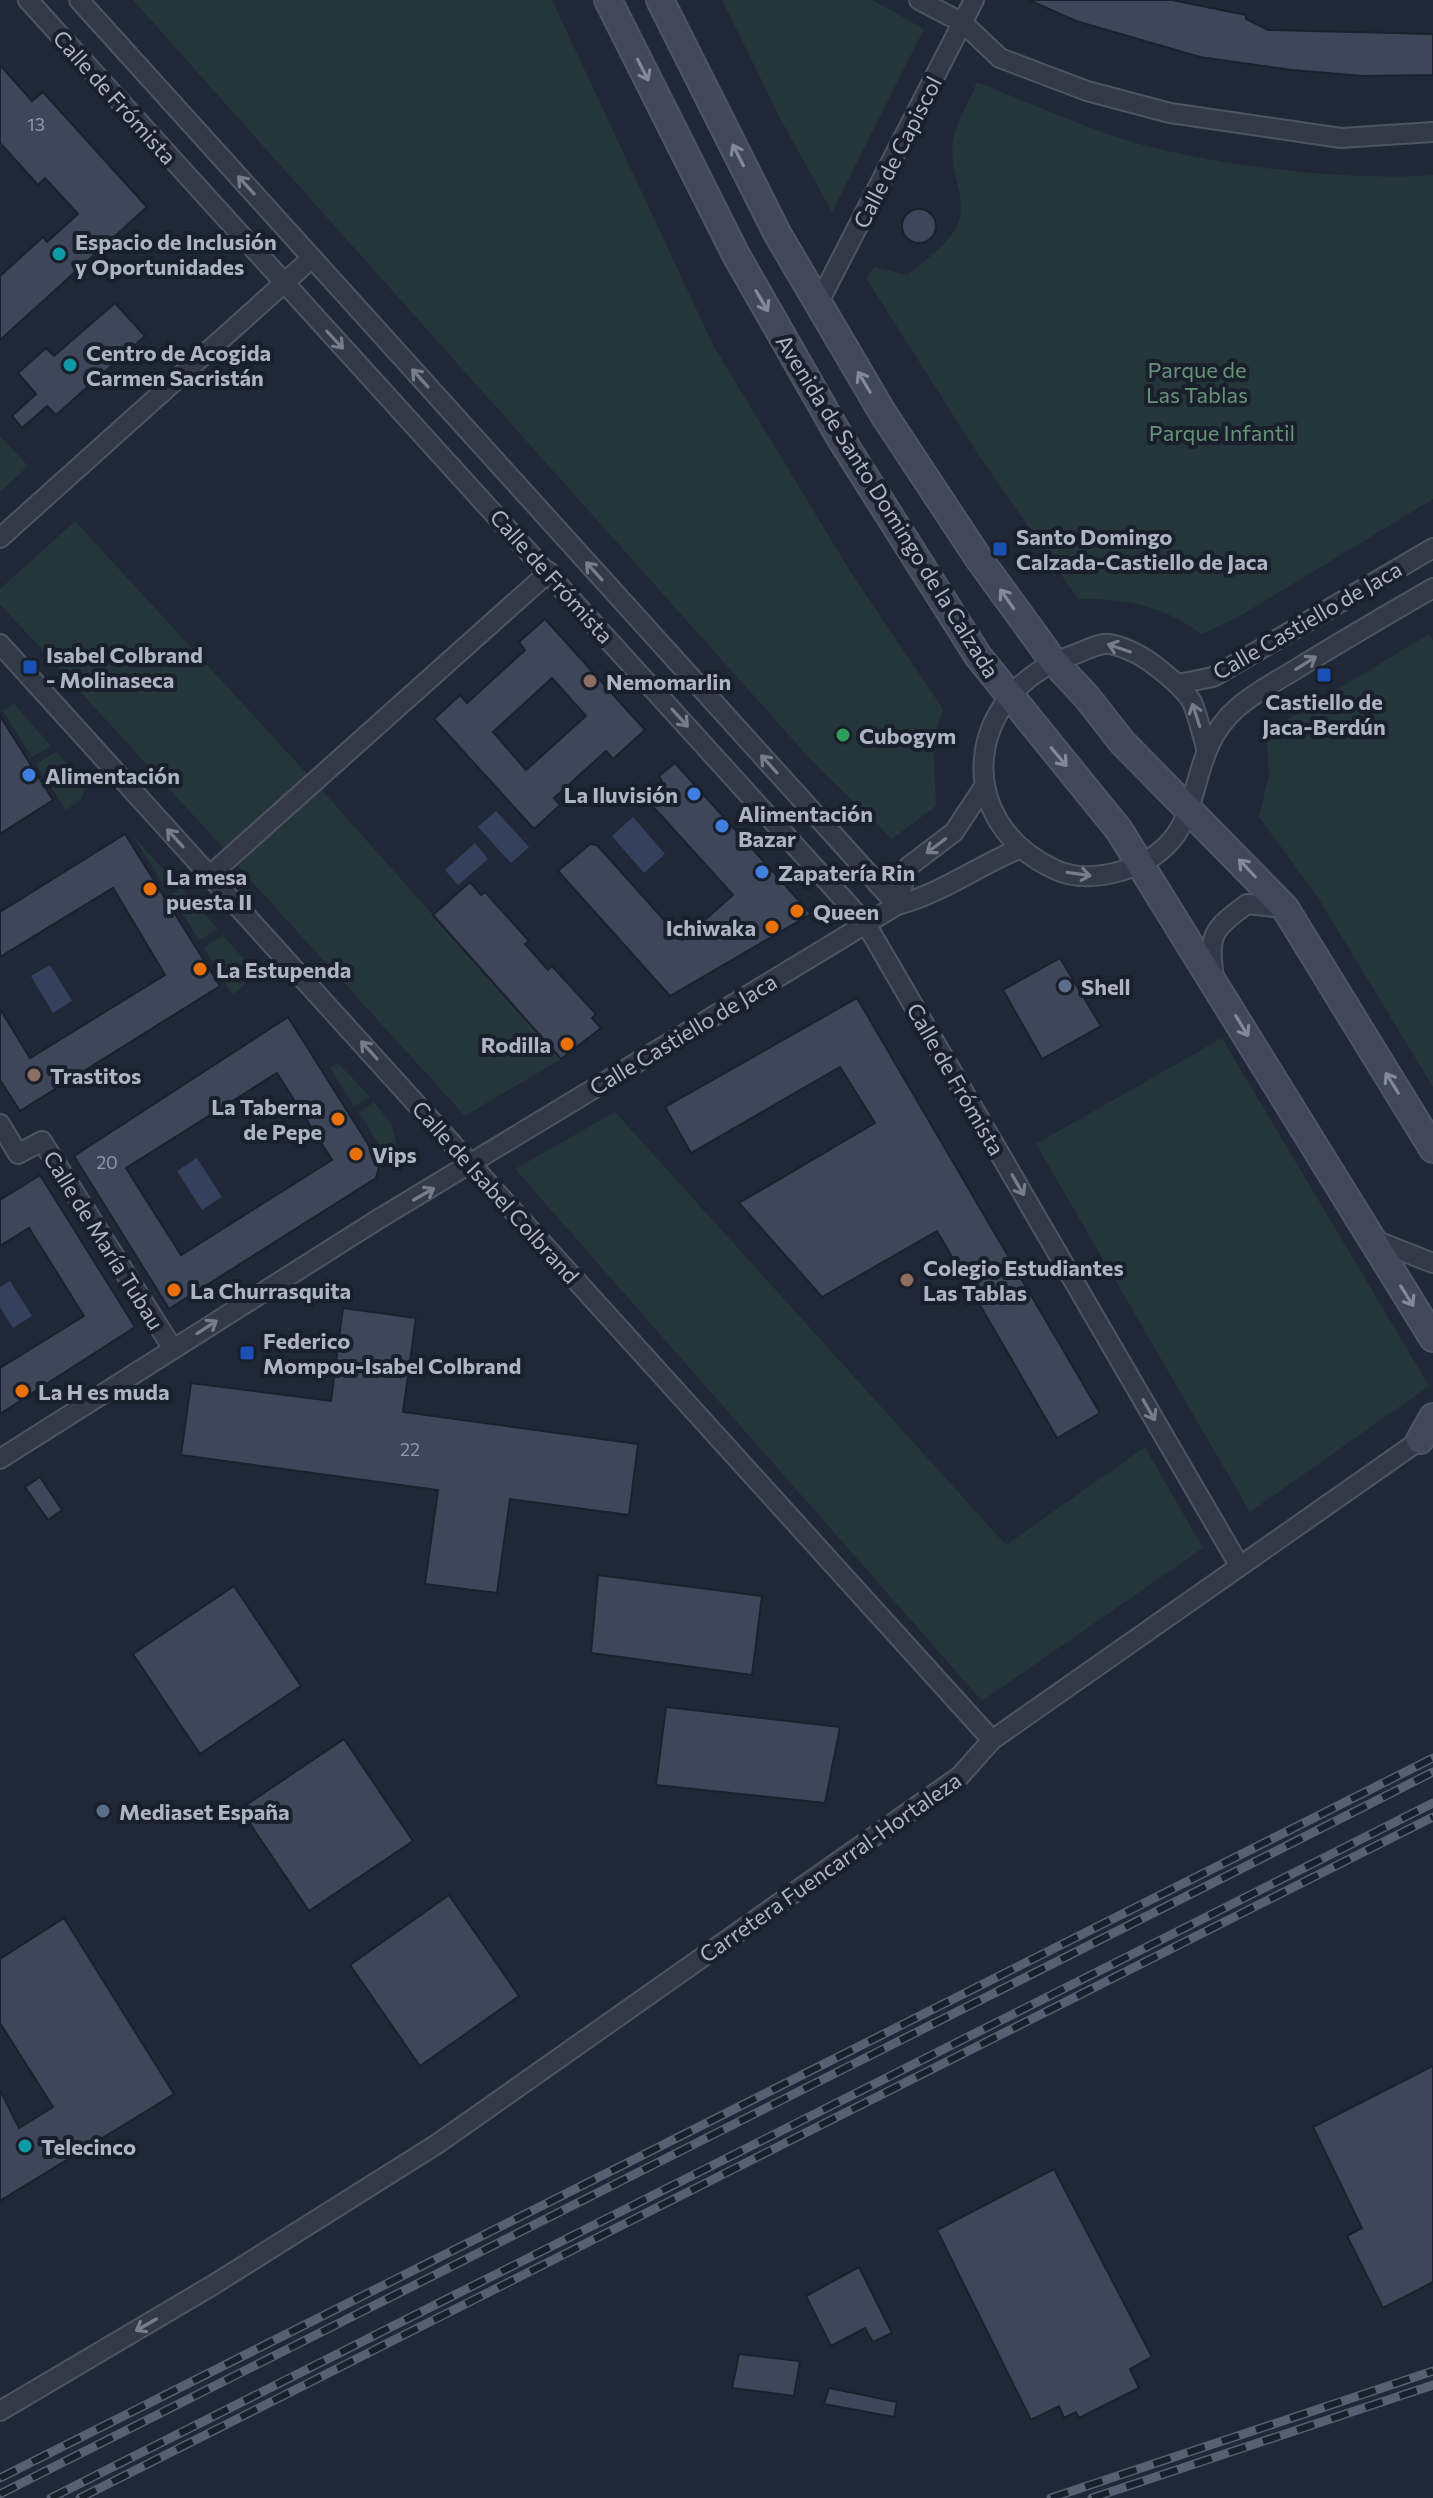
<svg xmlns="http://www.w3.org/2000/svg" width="1433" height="2498" font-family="Commissioner,sans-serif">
  <rect width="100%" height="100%" fill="#202736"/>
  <!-- green -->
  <g fill="#25363b">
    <polygon points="133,0 552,0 713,345 850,571 943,709 933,739 936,806 892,839 811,760"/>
    <polygon points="722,0 872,0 924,29 832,212 781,120"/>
    <path d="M977,82C1020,99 1063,118 1107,134C1196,164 1339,182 1433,175V499L1240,616L1202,634C1163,606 1126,598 1078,599L974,448L866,278L874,267L907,275C927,258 960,239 961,209C961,186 949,164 953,140C957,121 970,100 977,82Z"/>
    <polygon points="0,436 28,466 0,492"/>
    <polygon points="75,521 309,776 225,850 0,604 0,589"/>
    <polygon points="1429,634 1433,641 1433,1087 1317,896 1259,817 1269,775 1266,733"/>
    <polygon points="14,704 51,746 32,757 3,711"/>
    <polygon points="56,752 86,785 81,800 66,810 36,764"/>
    <polygon points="320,788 561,1059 465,1116 235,863"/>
    <polygon points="134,837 176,883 166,889"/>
    <polygon points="181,888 218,929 199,940 171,895"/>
    <path d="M223,935L251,967C250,981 244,987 232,994L204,948Z"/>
    <polygon points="1222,1038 1429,1386 1250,1512 1036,1144"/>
    <polygon points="338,1063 370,1097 354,1106 330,1068"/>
    <polygon points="374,1102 392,1125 397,1148 390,1154 384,1153 359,1112"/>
    <polygon points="615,1112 1006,1545 1145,1447 1203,1548 982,1701 515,1169"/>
  </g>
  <!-- water -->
  <g fill="#35405d">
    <polygon points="496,811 529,847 511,863 478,827"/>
    <polygon points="633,817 665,854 644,873 612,836"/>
    <polygon points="475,843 488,859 458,885 445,870"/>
    <polygon points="50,965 72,1001 53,1013 31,976"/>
    <polygon points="197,1158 222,1197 202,1210 177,1171"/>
    <polygon points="10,1281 32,1316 13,1328 0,1307 0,1287"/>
  </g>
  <!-- building -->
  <g fill="#3f4659" stroke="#1b202e" stroke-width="2" fill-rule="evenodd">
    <polygon points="1029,0 1172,0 1246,15 1246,19 1268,30 1433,34 1433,75 1363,76 1292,70 1200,57 1076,21"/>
    <polygon points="0,65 32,101 43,92 147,207 0,340 0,276 43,237 47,242 78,214 45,178 38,185 0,143"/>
    <circle cx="919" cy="226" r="17"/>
    <polygon points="115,303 145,336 56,415 47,406 22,428 12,416 36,394 18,373 46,348 54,356"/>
    <path d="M545,619L645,730L613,759L606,751L554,798L560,805L534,829L434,719L460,695L467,703L525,650L519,642ZM552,678L586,716L526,770L493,732Z"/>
    <polygon points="0,716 53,800 0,834"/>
    <polygon points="675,763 811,914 670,996 558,871 590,844 597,845 682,940 733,895 648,801 647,794 662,781 659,776"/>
    <polygon points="125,834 220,986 20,1111 0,1080 0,1009 30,1058 165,975 113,888 0,957 0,912"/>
    <polygon points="470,882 481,895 485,892 529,941 525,944 548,970 552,966 596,1014 592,1018 601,1028 561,1059 433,915"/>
    <polygon points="1060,958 1101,1026 1042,1059 1003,990"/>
    <polygon points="857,998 1100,1413 1057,1438 937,1231 822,1297 739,1203 875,1123 840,1067 691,1153 665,1107"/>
    <path d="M288,1017L380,1163L376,1178L169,1309L74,1156ZM277,1073L332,1160L181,1255L126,1168Z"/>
    <polygon points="40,1175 135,1327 0,1414 0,1368 84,1316 29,1228 0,1246 0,1200"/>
    <polygon points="343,1308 416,1318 403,1412 638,1444 629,1515 510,1499 497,1593 425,1584 438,1490 181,1455 191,1383 331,1401"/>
    <polygon points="40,1477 62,1510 48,1520 25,1487"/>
    <polygon points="598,1575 762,1596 752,1675 591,1653"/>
    <polygon points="234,1586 301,1686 200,1754 133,1654"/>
    <polygon points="666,1707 840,1727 825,1803 656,1785"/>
    <polygon points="344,1739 413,1841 309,1911 240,1809"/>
    <polygon points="449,1895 519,1996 420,2066 350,1965"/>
    <polygon points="64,1918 174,2094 0,2201 0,2090 19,2128 53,2107 0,2023 0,1959"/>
    <polygon points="1433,2066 1433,2282 1383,2308 1347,2236 1362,2228 1313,2127"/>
    <polygon points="1054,2169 1152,2357 1130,2369 1139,2388 1079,2418 1076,2412 1064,2418 1059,2406 1031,2420 937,2230"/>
    <polygon points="859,2267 892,2333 873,2342 865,2328 831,2346 806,2296"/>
    <polygon points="739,2354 800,2361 794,2396 732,2388"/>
    <polygon points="829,2388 897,2402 894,2417 824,2404"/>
  </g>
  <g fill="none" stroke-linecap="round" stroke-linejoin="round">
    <!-- street casing -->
    <g stroke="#4e5462" stroke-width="22">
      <g id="street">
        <polyline points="28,0 866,924 1239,1565"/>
        <polyline points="79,0 897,905"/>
        <polyline points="919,0 963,23 1000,58 1087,91 1170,113 1341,138 1433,132"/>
        <polyline points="818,304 974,0"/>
        <polyline points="0,538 312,258"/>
        <polyline points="0,644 992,1740"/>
        <polyline points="1178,684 1213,677 1433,548"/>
        <path d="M1206,748C1202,734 1198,716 1192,702C1185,690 1173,680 1163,672C1148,659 1129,648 1110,644C1099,642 1080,653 1070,656C965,693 950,822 1056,870C1076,879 1100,877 1121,871C1217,842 1176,761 1237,708C1255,692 1277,681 1298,668C1342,641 1388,614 1433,588"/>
        <polyline points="209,876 549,572"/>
        <polyline points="897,905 908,867 954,832 983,788"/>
        <path d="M1214,978C1208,934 1212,930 1247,904L1285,908"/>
        <polyline points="0,1124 18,1154 42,1141 173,1349"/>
        <polyline points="1372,1239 1433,1263"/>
        <path d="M0,1459L377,1220L897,905C941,894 979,865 1021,848"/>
        <polyline points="0,2411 213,2285 437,2144 960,1776 992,1740 1420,1440"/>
      </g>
    </g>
    <!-- secondary casing -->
    <g stroke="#4e5462" stroke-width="30">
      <g id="secondary">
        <polyline points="608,0 736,255 841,439 978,656 1119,830 1433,1338"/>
        <polyline points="660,0 777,233 884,415 979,559 1054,662 1086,696 1122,742 1285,908 1433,1149"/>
        <polyline points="1420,1440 1433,1417"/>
      </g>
    </g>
    <!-- street -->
    <use href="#street" stroke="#343947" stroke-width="18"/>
    <!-- secondary -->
    <use href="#secondary" stroke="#42485a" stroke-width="26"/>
    <!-- rail casing -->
    <g stroke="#585f70" stroke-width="9">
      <g id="rail">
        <polyline points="0,2478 1433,1758"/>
        <polyline points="0,2494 1433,1772"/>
        <polyline points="51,2498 1433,1803"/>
        <polyline points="80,2498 1433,1817"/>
        <polyline points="1051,2498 1433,2371"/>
        <polyline points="1092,2498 1433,2385"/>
      </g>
    </g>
    <!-- rail -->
    <use href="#rail" stroke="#191f2b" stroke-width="6" stroke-dasharray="18" stroke-linecap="butt"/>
  </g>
  <!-- one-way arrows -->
  <defs><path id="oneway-shaft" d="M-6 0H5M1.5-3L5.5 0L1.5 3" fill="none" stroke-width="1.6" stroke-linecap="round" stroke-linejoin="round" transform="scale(2)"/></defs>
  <g stroke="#83899a">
    <use href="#oneway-shaft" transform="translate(643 70) rotate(63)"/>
    <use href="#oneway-shaft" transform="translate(738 155) rotate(-117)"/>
    <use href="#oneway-shaft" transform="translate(762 301) rotate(60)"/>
    <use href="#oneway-shaft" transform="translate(864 382) rotate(-121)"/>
    <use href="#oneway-shaft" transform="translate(1007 599) rotate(-125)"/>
    <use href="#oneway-shaft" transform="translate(1059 757) rotate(50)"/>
    <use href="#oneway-shaft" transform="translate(1247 868) rotate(-133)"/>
    <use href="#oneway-shaft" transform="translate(1242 1026) rotate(59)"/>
    <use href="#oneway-shaft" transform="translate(1392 1083) rotate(-122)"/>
    <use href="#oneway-shaft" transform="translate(1407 1296) rotate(58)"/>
  </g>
  <g stroke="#777d8c">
    <use href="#oneway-shaft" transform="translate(246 185) rotate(-132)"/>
    <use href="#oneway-shaft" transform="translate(335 340) rotate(47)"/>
    <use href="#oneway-shaft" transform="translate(420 378) rotate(-132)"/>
    <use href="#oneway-shaft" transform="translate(594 571) rotate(-132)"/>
    <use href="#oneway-shaft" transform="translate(1119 648) rotate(-161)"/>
    <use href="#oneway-shaft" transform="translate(1306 663) rotate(-32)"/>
    <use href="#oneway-shaft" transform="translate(1196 715) rotate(-108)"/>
    <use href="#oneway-shaft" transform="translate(680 718) rotate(48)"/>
    <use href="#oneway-shaft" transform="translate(769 764) rotate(-132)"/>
    <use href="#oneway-shaft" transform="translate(175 838) rotate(-132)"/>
    <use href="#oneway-shaft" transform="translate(936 846) rotate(143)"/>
    <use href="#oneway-shaft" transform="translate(1079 874) rotate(8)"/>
    <use href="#oneway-shaft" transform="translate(369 1050) rotate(-132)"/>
    <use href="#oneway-shaft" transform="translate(1018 1185) rotate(60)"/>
    <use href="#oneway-shaft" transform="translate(424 1194) rotate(-30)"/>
    <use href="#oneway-shaft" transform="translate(207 1327) rotate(-33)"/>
    <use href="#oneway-shaft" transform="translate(1149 1410) rotate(60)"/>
    <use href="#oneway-shaft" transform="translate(146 2325) rotate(150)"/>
  </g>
  <!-- markers -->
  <g fill="#0f9aa8" stroke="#191f2b" stroke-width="3">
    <circle cx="59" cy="254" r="8"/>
    <circle cx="70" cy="365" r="8"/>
    <circle cx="25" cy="2146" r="8"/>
  </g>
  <g fill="#1a4fb4" stroke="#191f2b" stroke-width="3">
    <rect x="992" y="541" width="16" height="16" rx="4"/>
    <rect x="22" y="659" width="16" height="16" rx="4"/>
    <rect x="1316" y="667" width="16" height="16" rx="4"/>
    <rect x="239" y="1345" width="16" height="16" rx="4"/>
  </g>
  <g fill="#8d6e63" stroke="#191f2b" stroke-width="3">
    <circle cx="590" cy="681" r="8"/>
    <circle cx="34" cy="1075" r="8"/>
    <circle cx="907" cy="1280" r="8"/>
  </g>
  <circle fill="#2e9e5b" stroke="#191f2b" stroke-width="3" cx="843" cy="735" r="8"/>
  <g fill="#3f7fe0" stroke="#191f2b" stroke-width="3">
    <circle cx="29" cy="775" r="8"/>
    <circle cx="694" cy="794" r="8"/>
    <circle cx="722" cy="826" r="8"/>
    <circle cx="762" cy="872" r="8"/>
  </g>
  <g fill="#e8710a" stroke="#191f2b" stroke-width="3">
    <circle cx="150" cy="889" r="8"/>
    <circle cx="797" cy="911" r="8"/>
    <circle cx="772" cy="927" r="8"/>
    <circle cx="200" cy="969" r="8"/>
    <circle cx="567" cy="1044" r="8"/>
    <circle cx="338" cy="1119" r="8"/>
    <circle cx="356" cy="1154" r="8"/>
    <circle cx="174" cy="1290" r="8"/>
    <circle cx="22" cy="1391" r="8"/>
  </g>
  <g fill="#5c6f8a" stroke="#191f2b" stroke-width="3">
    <circle cx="1065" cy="986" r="8"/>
    <circle cx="103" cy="1811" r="8"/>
  </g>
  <g text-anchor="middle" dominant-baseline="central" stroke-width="8" stroke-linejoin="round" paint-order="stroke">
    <!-- number labels -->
    <g font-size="18" fill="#9298a9">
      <text x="36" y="124">13</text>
      <text x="107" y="1162">20</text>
      <text x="410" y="1449">22</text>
    </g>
    <!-- street labels -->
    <g font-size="22" fill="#aeb4c4" stroke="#191f2b">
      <text transform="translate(115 97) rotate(48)">Calle de Frómista</text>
      <text transform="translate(897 152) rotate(-63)">Calle de Capiscol</text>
      <text transform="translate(888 506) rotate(58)">Avenida de Santo Domingo de la Calzada</text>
      <text transform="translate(552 576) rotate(48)">Calle de Frómista</text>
      <text transform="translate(1307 620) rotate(-30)">Calle Castiello de Jaca</text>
      <text transform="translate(683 1034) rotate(-31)">Calle Castiello de Jaca</text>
      <text transform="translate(956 1079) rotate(60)">Calle de Frómista</text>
      <text transform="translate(496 1192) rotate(48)">Calle de Isabel Colbrand</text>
      <text transform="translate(104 1240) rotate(58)">Calle de María Tubau</text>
      <text transform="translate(830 1867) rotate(-35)">Carretera Fuencarral-Hortaleza</text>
    </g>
    <!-- poi labels -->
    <g font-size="22" font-weight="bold" fill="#aeb4c4" stroke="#191f2b" text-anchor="start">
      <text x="75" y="241">Espacio de Inclusión<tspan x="75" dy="25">y Oportunidades</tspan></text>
      <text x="86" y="352">Centro de Acogida<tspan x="86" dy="25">Carmen Sacristán</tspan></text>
      <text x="1016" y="536">Santo Domingo<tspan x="1016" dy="25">Calzada-Castiello de Jaca</tspan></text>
      <text x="46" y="654">Isabel Colbrand<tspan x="46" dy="25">- Molinaseca</tspan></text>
      <text x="606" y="681">Nemomarlin</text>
      <text x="1324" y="701" text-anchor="middle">Castiello de<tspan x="1324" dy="25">Jaca-Berdún</tspan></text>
      <text x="859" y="735">Cubogym</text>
      <text x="45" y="775">Alimentación</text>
      <text x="678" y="794" text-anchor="end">La Iluvisión</text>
      <text x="738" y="813">Alimentación<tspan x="738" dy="25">Bazar</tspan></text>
      <text x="778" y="872">Zapatería Rin</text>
      <text x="166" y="876">La mesa<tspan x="166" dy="25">puesta II</tspan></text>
      <text x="813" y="911">Queen</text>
      <text x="756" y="927" text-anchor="end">Ichiwaka</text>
      <text x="216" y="969">La Estupenda</text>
      <text x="1081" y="986">Shell</text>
      <text x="551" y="1044" text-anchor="end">Rodilla</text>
      <text x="50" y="1075">Trastitos</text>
      <text x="322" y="1106" text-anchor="end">La Taberna<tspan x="322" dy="25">de Pepe</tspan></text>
      <text x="372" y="1154">Vips</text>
      <text x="923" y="1267">Colegio Estudiantes<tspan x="923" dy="25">Las Tablas</tspan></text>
      <text x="190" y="1290">La Churrasquita</text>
      <text x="263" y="1340">Federico<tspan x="263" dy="25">Mompou-Isabel Colbrand</tspan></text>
      <text x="38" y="1391">La H es muda</text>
      <text x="119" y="1811">Mediaset España</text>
      <text x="41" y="2146">Telecinco</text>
    </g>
    <!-- park labels -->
    <g font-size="22" fill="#669377" stroke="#191f2b">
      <text x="1197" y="369">Parque de<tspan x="1197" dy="25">Las Tablas</tspan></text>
      <text x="1222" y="432">Parque Infantil</text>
    </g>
  </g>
</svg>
